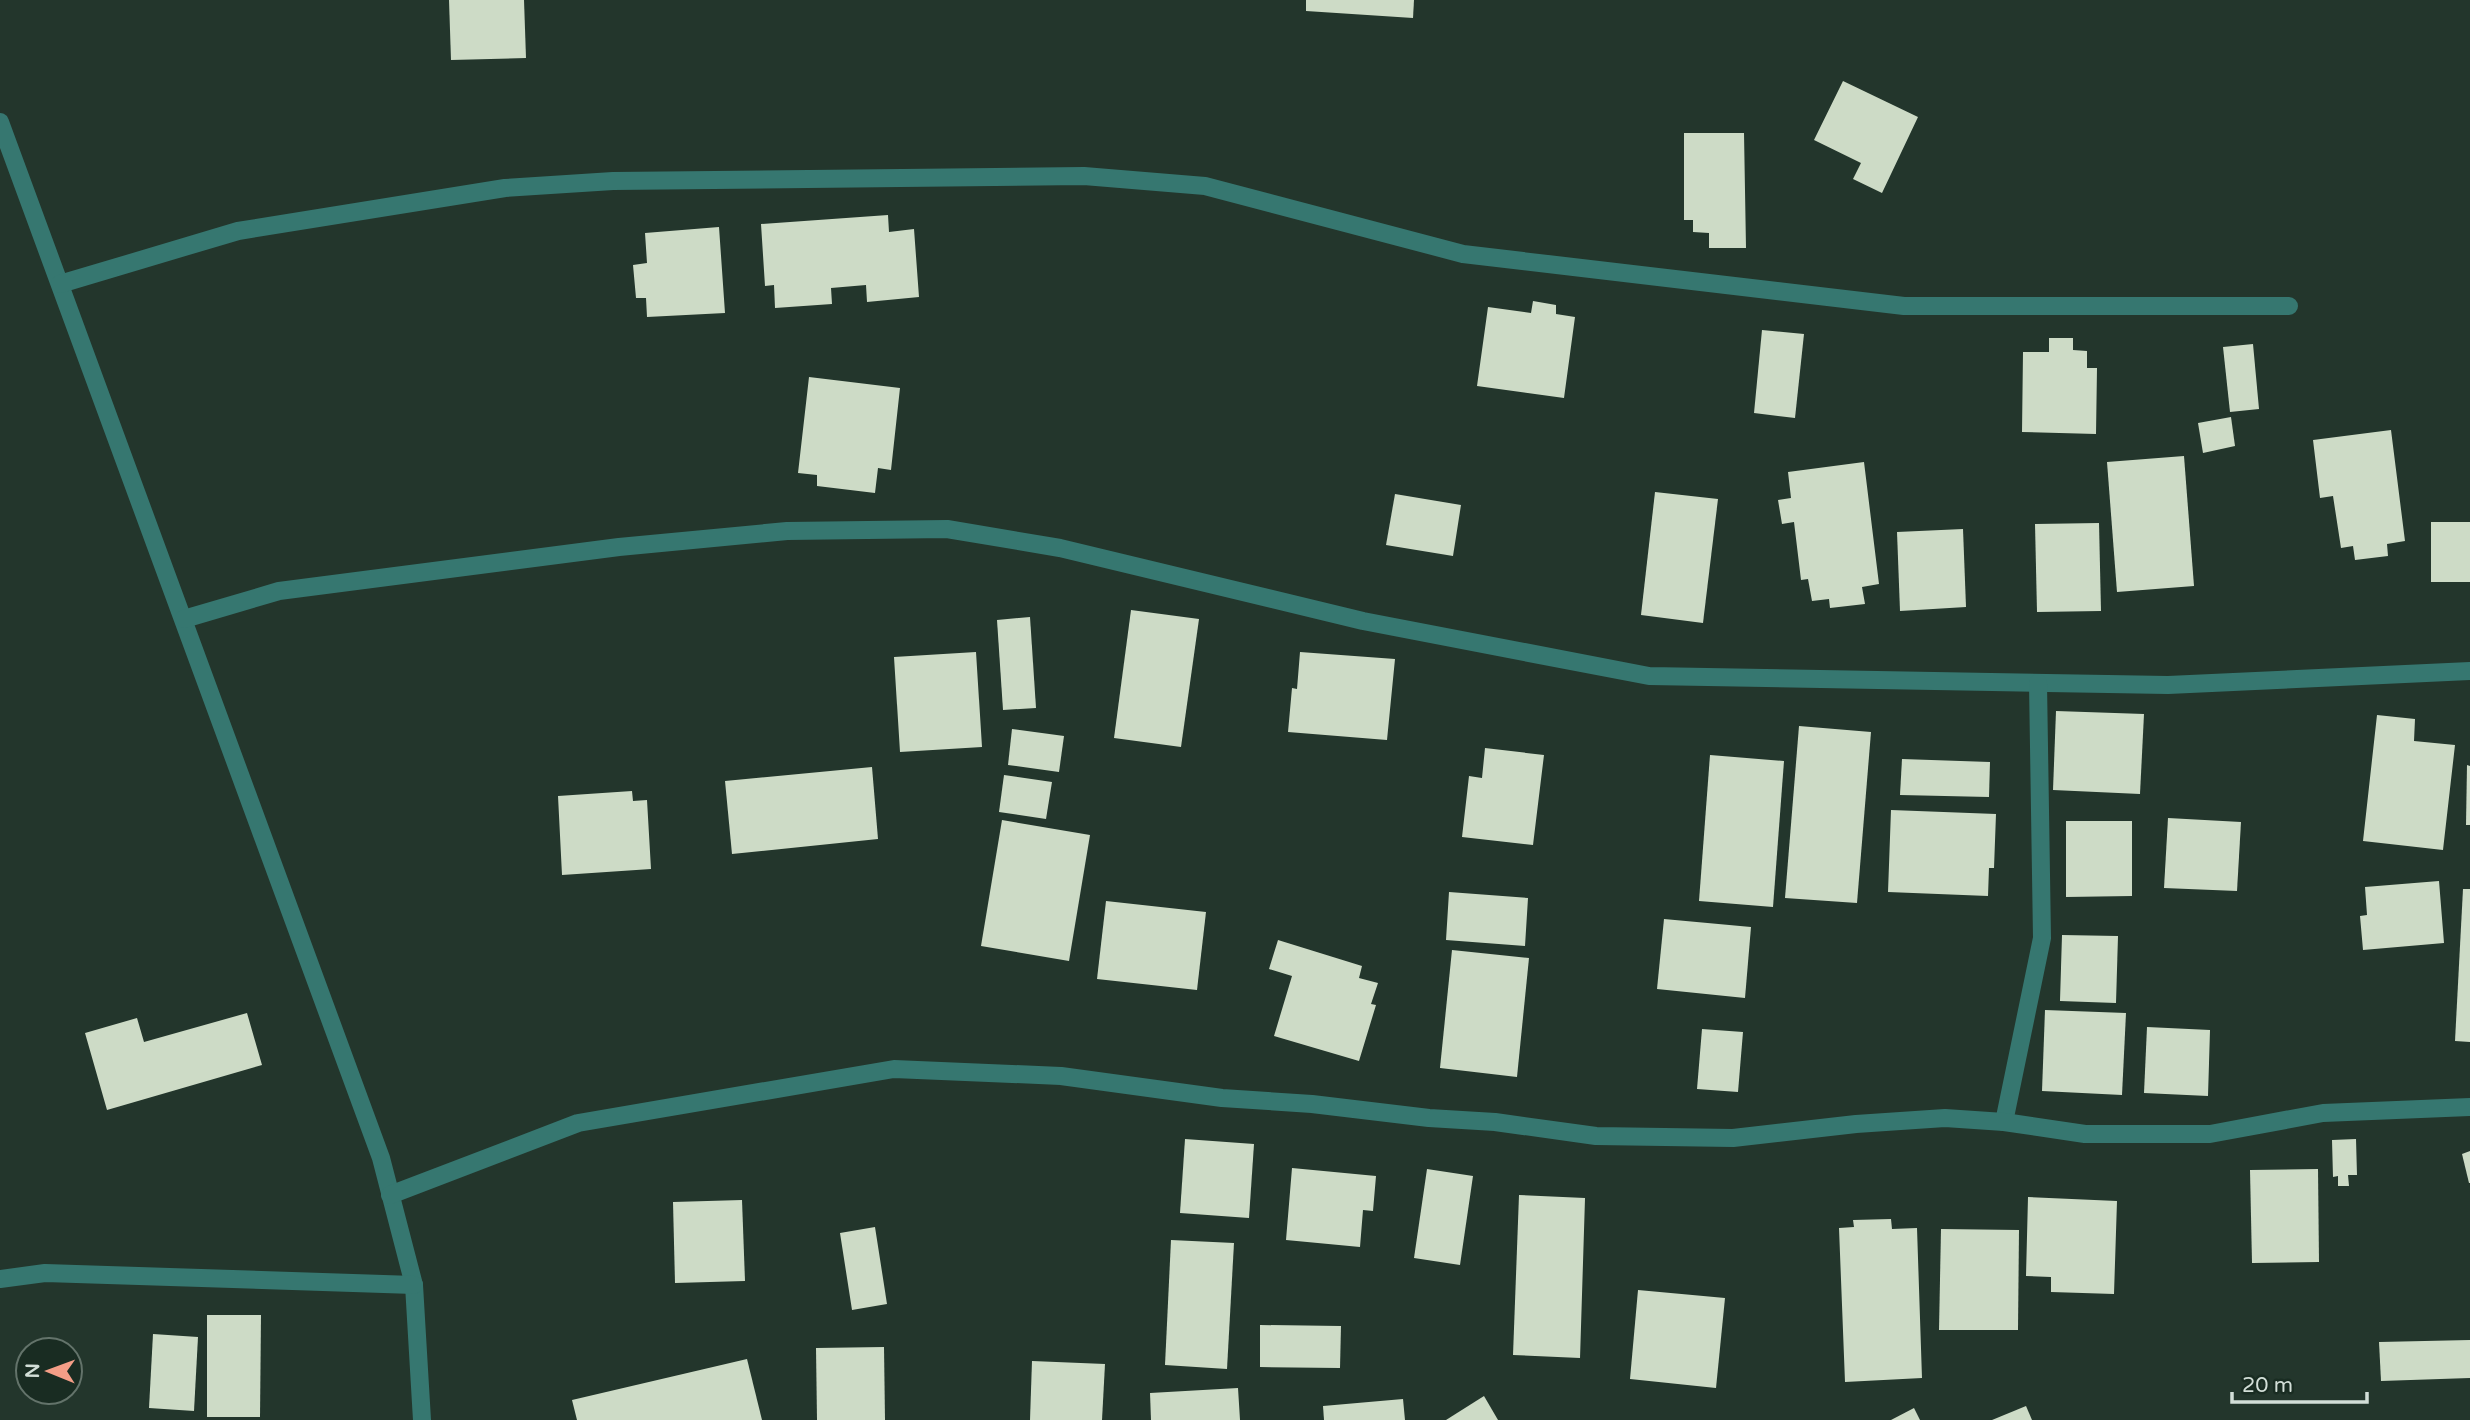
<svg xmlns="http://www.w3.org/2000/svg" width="2470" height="1420" font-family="'Varela Round',sans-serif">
  <rect width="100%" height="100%" fill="#23362c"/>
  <!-- building -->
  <g fill="#cddbc6">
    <polygon points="449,0 524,0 526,58 451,60"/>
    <polygon points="1306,0 1414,0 1413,18 1306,11"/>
    <polygon points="1843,81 1918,117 1882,193 1853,179 1861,163 1814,140"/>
    <polygon points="1684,133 1744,133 1746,248 1709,248 1709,233 1693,232 1693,220 1684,220"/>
    <polygon points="888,215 889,232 914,229 919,297 867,302 866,285 831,288 832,304 775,308 774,285 765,286 761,224"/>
    <polygon points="719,227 725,313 647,317 646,298 636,298 633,265 647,263 645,233"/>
    <polygon points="1533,301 1556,305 1556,314 1575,317 1564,398 1477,386 1488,307 1531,313"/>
    <polygon points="1762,330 1804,334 1795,418 1754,413"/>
    <polygon points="2049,338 2073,338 2073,350 2087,351 2087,368 2097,368 2096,434 2022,432 2023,352 2049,352"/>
    <polygon points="2253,344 2259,409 2230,412 2223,347"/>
    <polygon points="809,377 900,388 891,470 878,468 875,493 817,486 817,475 798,473"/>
    <polygon points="2231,417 2235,446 2203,453 2198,423"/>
    <polygon points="2391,430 2405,541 2387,544 2388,556 2355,560 2353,546 2341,548 2333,496 2320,498 2313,440"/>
    <polygon points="2184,456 2194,586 2117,592 2107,462"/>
    <polygon points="1864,462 1879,584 1862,587 1865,604 1830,608 1829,599 1812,601 1808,579 1801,580 1794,522 1782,524 1778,500 1791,498 1788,472"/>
    <polygon points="1655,492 1718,499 1703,623 1641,615"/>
    <polygon points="1395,494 1461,505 1453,556 1386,545"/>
    <rect x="2431" y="522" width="39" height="60"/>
    <polygon points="2099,523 2101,611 2037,612 2035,524"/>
    <polygon points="1963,529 1966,607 1900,611 1897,532"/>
    <polygon points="1131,610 1199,619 1181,747 1114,738"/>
    <polygon points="1030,617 1036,708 1003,710 997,620"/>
    <polygon points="976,652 982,747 900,752 894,657"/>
    <polygon points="1300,652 1395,659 1387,740 1288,732 1292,688 1297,689"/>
    <polygon points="2056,711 2144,714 2140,794 2053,790"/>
    <polygon points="2377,715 2415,719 2414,741 2455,745 2443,850 2363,841"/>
    <polygon points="1799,726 1871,732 1857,903 1785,898"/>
    <polygon points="1012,729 1064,736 1059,772 1008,765"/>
    <polygon points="1485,748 1544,755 1533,845 1462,837 1469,776 1482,778"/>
    <polygon points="1710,755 1784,761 1773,907 1699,901"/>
    <polygon points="1902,759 1990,762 1989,797 1900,795"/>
    <polygon points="2467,765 2470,766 2470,825 2466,825"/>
    <polygon points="872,767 878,839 732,854 725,781"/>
    <polygon points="1004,775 1052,782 1046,819 999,812"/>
    <polygon points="632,791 633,801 647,800 651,869 562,875 558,796"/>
    <polygon points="1891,810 1996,814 1994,868 1989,868 1988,896 1888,892"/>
    <polygon points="2168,818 2241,822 2237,891 2164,888"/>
    <polygon points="1002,820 1090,835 1069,961 981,946"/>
    <polygon points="2066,821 2132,821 2132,896 2066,897"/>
    <polygon points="2439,881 2444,943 2363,950 2360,916 2367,915 2365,887"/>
    <polygon points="2463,889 2470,889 2470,1042 2455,1041"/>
    <polygon points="1449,892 1528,898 1525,946 1446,940"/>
    <polygon points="1106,901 1206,912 1197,990 1097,979"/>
    <polygon points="1664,919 1751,927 1745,998 1657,989"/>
    <polygon points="2062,935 2118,936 2116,1003 2060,1001"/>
    <polygon points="1278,940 1362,966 1359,978 1378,983 1371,1004 1376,1005 1359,1061 1274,1036 1292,976 1269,969"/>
    <polygon points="1452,950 1529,958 1517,1077 1440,1068"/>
    <polygon points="2045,1010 2126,1013 2122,1095 2042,1091"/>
    <polygon points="247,1013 262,1065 107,1110 85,1033 137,1018 144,1042"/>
    <polygon points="2147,1027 2210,1030 2208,1096 2144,1093"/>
    <polygon points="1702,1029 1743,1032 1738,1092 1697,1089"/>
    <polygon points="1185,1139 1254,1144 1249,1218 1180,1213"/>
    <polygon points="2356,1139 2357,1175 2348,1175 2349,1186 2338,1186 2338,1176 2333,1177 2332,1140"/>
    <polygon points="2470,1151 2470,1183 2469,1183 2462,1154"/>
    <polygon points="1292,1168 1376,1176 1373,1211 1363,1210 1360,1247 1286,1240"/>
    <polygon points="1427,1169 1473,1176 1460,1265 1414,1258"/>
    <polygon points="2318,1169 2319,1262 2252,1263 2250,1170"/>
    <polygon points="1519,1195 1585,1198 1580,1358 1513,1355"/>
    <polygon points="2028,1197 2117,1201 2114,1294 2051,1292 2051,1277 2026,1276"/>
    <polygon points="742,1200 745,1281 675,1283 673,1202"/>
    <polygon points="1891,1219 1892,1229 1917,1228 1922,1378 1845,1382 1839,1228 1854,1227 1853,1220"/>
    <polygon points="875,1227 887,1304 852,1310 840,1233"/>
    <polygon points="1941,1229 2019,1230 2018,1330 1939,1330"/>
    <polygon points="1171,1240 1234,1243 1227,1369 1165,1365"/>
    <polygon points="1638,1290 1725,1298 1716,1388 1630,1379"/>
    <polygon points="207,1315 261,1315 260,1417 207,1417"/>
    <polygon points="1260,1325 1341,1326 1340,1368 1260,1367"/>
    <polygon points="153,1334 198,1337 194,1411 149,1408"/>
    <polygon points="2470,1340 2470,1378 2381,1381 2379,1342"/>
    <polygon points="884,1347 885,1420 817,1420 816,1348"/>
    <polygon points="747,1359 762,1420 577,1420 572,1400"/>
    <polygon points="1032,1361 1105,1364 1102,1420 1030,1420"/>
    <polygon points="1238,1388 1240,1420 1151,1420 1150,1393"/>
    <polygon points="1484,1396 1498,1420 1446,1420"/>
    <polygon points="1403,1399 1405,1420 1324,1420 1323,1406"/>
    <polygon points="2026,1406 2032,1420 1992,1420"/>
    <polygon points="1914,1408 1920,1420 1891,1420"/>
  </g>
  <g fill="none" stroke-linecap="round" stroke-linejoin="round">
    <!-- minor -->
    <g stroke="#367770" stroke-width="18">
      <polyline points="0,122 381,1158 414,1285 422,1420"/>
      <polyline points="60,284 238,231 505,188 613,181 1084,176 1205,186 1463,254 1904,306 2289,306"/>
      <polyline points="184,619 279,591 619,547 787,531 947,529 1060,548 1363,621 1649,676 2168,685 2470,671"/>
      <polyline points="2004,1122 2042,938 2038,683"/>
      <polyline points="390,1195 578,1123 894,1069 1061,1076 1222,1098 1312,1104 1429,1118 1495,1122 1596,1136 1733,1138 1856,1124 1945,1118 2004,1122 2085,1134 2210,1134 2323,1113 2470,1107"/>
      <polyline points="0,1279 45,1273 414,1285"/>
    </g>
  </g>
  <!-- north arrow -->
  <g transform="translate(49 1371) rotate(271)"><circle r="33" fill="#192c22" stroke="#63736a" stroke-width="2"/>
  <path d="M0-5L12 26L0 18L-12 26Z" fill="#f49e87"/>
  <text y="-10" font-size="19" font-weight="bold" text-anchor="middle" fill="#d2ded7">N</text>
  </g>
  <!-- scale -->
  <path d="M2232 1392v10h135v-10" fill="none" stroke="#d2ded7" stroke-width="3.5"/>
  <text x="2242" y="1392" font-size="21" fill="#d2ded7" stroke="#192c22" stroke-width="5" paint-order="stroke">20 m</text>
</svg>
